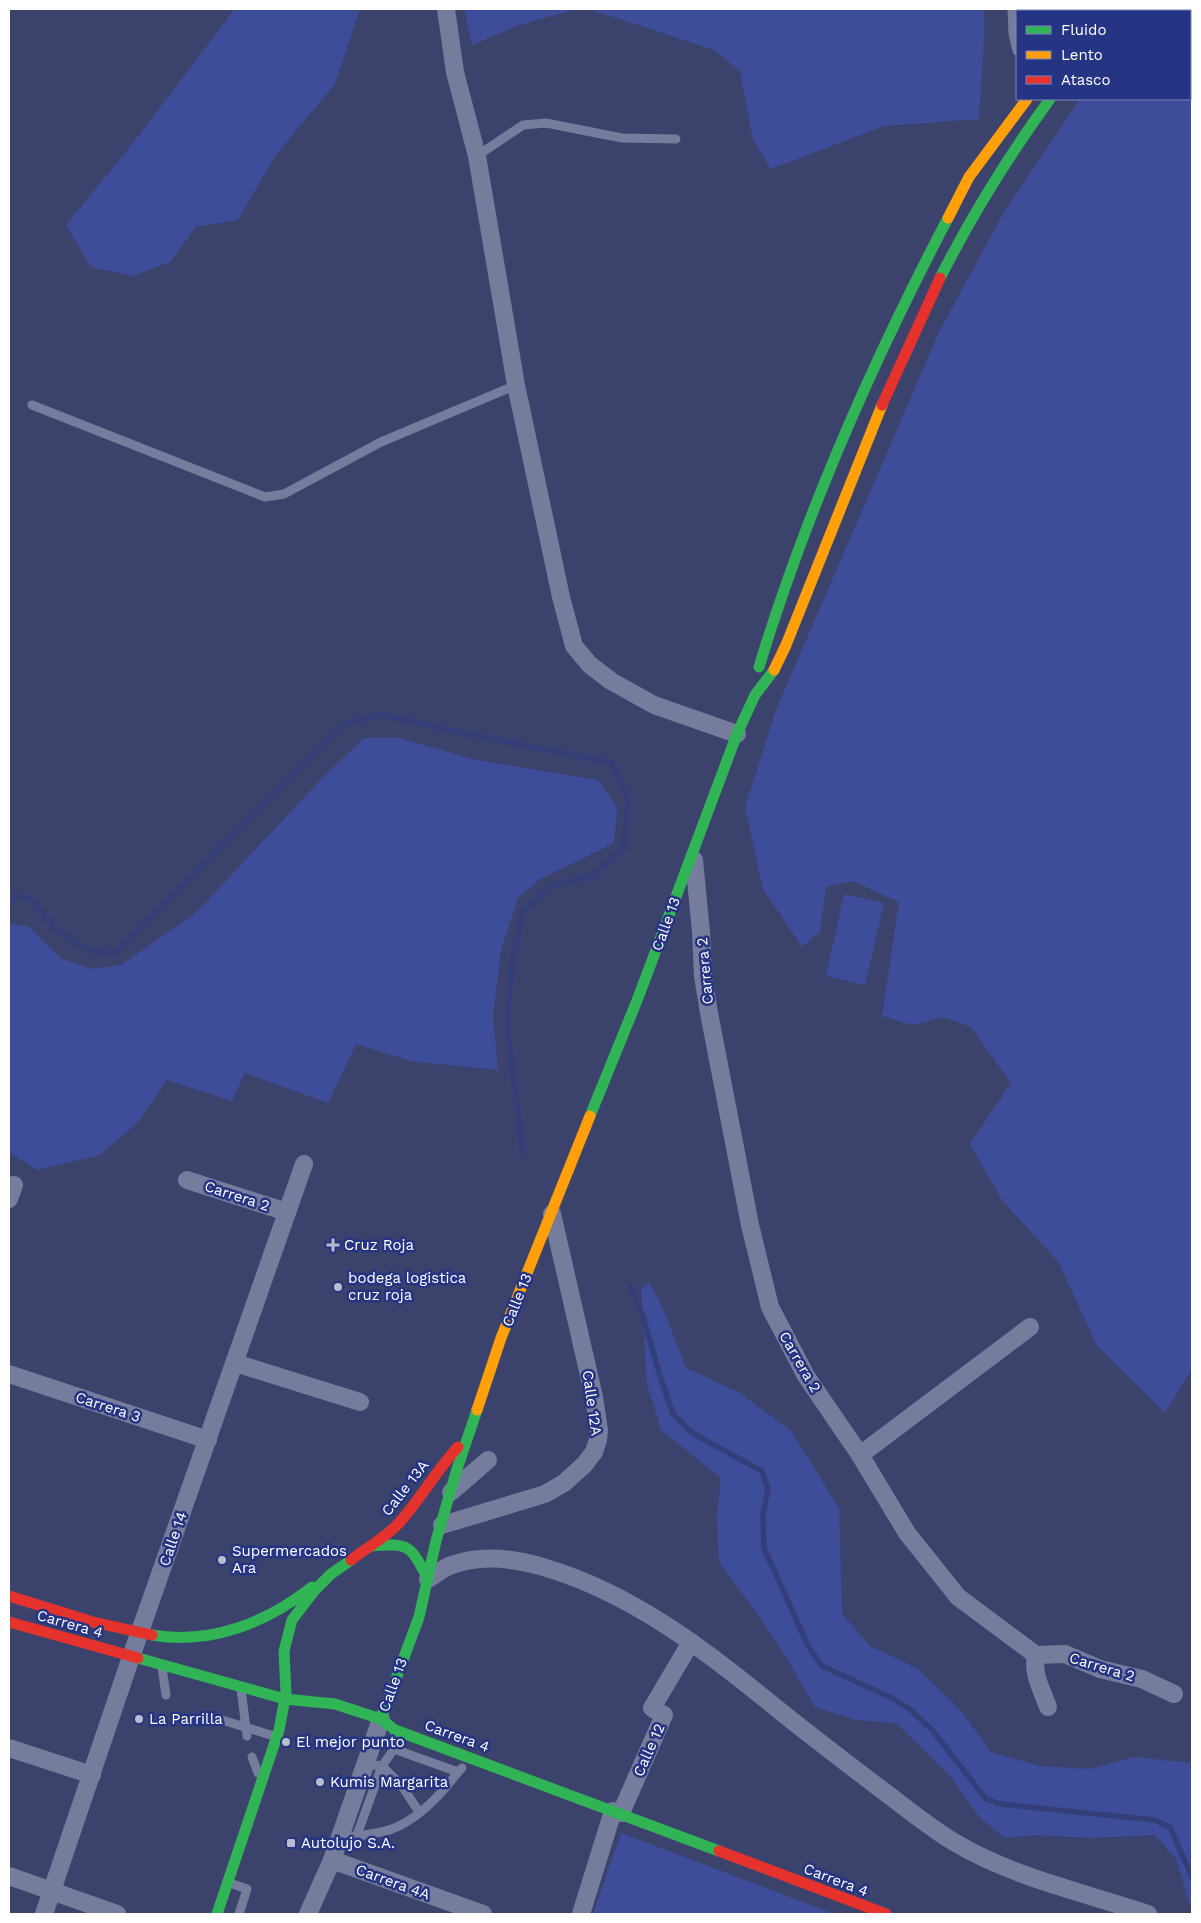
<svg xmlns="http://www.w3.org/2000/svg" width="1201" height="1923" font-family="'Work Sans',sans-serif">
  <rect width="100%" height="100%" fill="#3b436d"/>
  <!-- green -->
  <g fill="#3d4d9a">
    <polygon points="235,9 360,9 335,84 275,156 238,220 196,227 170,262 132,276 91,267 66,225 132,144"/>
    <polygon points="464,9 577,9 519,25 472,45"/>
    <polygon points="589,9 984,9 984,42 979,119 884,126 771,169 753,140 740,71 714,50"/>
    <polygon points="1152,9 1192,9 1192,1369 1165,1413 1097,1346 1059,1263 1002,1200 970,1144 1011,1083 971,1027 944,1017 913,1025 882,1016 899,902 852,881 826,887 820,931 802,947 763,889 745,807 776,710 939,332 1004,212 1080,99 1190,99 1190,11 1150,11"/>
    <polygon points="364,738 399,738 472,759 598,780 617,807 614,843 540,879 518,898 501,950 493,1016 498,1070 411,1061 356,1044 328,1103 245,1073 232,1101 167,1080 138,1122 100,1155 37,1170 9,1152 9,924 28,926 60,958 92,969 121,965 196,913 326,774"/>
    <polygon points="844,894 884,903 865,985 826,976"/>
    <polygon points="650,1282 666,1316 686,1368 740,1393 791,1431 839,1508 842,1614 870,1646 918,1669 962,1712 991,1752 1039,1766 1091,1769 1134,1757 1192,1763 1192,1904 1189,1902 1176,1859 1155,1835 1091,1838 1034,1835 1005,1838 980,1818 950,1776 896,1723 856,1720 815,1707 786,1657 756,1612 719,1562 717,1516 721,1478 661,1430 647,1384 641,1289"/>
    <polygon points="621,1833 829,1912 829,1914 593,1914"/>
  </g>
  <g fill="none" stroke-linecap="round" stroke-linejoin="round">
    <!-- stream -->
    <g stroke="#343e78" stroke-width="5.5">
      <polyline points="9,897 27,897 59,932 90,951 114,953 343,725 379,714 440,728 612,763 628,800 624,848 594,875 551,886 523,910 512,963 507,1027 523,1154"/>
      <polyline points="630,1285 643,1316 659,1373 673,1414 692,1433 762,1471 768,1489 763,1515 764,1548 808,1646 822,1666 892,1698 911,1710 934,1732 986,1799 1000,1804 1154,1820 1170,1827 1192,1877"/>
    </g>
    <!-- lane -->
    <g stroke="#767c9b" stroke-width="9">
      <polyline points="1012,9 1013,34 1017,51"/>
      <polyline points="477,156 523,125 546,123 622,138 676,139"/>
      <polyline points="32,405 265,497 284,494 381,442 516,385"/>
      <polyline points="162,1667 166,1695"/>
      <polyline points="241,1689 247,1736"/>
      <polyline points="222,1720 274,1736"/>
      <polyline points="395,1733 394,1749 458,1772 462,1768"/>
      <polyline points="252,1757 258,1773"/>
      <polyline points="366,1764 382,1766 402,1786 419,1812"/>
      <polyline points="357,1835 382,1766 394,1749"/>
      <path d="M339,1838C354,1836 369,1835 382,1832C413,1825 440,1796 458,1772"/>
      <polyline points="230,1883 247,1889 239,1914"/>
    </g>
    <!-- street -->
    <g stroke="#767c9b" stroke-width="18">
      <polyline points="446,9 455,72 477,156 516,385 561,597 574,646 590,665 611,681 654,705 737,734"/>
      <polyline points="694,860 701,932 703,976 709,1013 750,1225 770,1307 806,1376 860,1455 907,1533 958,1597 1036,1655 1065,1654 1100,1669 1142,1679 1174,1694"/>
      <polyline points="187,1180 287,1212"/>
      <polyline points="9,1199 14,1185"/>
      <polyline points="235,1363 360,1402"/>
      <polyline points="9,1374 208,1440"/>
      <polyline points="860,1455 1030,1327"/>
      <polyline points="451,1492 488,1460"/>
      <polyline points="442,1525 545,1494 564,1483 584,1465 594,1452 598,1440 599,1430 594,1397 552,1214"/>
      <path d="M428,1579C435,1575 442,1569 449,1566C480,1554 513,1558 543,1567C640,1595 718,1661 795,1723C827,1748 858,1772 890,1796C911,1812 932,1829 954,1842C1014,1878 1083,1892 1148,1914"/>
      <path d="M1036,1655C1032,1674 1042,1690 1048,1707"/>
      <polyline points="9,1748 92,1775"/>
      <polyline points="621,1813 664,1715 652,1708 691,1642"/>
      <polyline points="332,1860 483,1914"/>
      <polyline points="9,1876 117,1914"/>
      <polyline points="44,1914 131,1657 304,1164"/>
      <polyline points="308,1914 332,1860 381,1719"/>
      <polyline points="581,1914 613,1811"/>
    </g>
    <!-- fast -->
    <g stroke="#30b455" stroke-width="11">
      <path d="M940,278C973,213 1007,158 1050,99"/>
      <path d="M759,667C806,512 873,361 948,218"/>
      <polyline points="590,1116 638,998 737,734 755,695 774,670"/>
      <polyline points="477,1410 457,1469 436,1541 419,1617 381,1719 395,1730 719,1851"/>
      <path d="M371,1546C410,1543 410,1545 428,1579"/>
      <path d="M152,1635C211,1645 266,1623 312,1587"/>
      <polyline points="138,1658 285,1699 335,1704 381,1719"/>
      <polyline points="217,1914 279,1730 286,1693 284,1651 292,1620 315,1590 331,1574 351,1560"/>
    </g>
    <!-- slow -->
    <g stroke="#ff9f0a" stroke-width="11">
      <polyline points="1117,11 1119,9"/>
      <polyline points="948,218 969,177 1027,99"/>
      <polyline points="774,670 786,645 882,405"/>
      <polyline points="477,1410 501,1338 590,1116"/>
    </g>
    <!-- jam -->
    <g stroke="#e5322d" stroke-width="11">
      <polyline points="1092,11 1094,9"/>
      <polyline points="882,405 940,278"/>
      <path d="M351,1560C366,1548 385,1538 398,1524C420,1500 436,1471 458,1447"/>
      <polyline points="9,1596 93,1622 152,1635"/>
      <polyline points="9,1622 138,1658"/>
      <polyline points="719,1851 886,1914"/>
    </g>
  </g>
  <!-- markers -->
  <g fill="#babdcc" stroke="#253483" stroke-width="2">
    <path d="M330.5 1237.5h5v5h5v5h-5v5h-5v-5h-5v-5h5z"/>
    <circle cx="338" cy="1287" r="5"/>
    <circle cx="222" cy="1560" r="5"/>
    <circle cx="139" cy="1719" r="5"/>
    <circle cx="286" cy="1742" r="5"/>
    <circle cx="320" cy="1782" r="5"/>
    <rect x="286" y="1838" width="10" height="10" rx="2.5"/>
  </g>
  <g text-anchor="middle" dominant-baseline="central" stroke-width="5" stroke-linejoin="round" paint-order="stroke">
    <!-- street labels -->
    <g font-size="15" fill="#fff" stroke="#253483">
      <text transform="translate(666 924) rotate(-70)">Calle 13</text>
      <text transform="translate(705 971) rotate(-95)">Carrera 2</text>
      <text transform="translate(237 1196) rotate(18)">Carrera 2</text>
      <text transform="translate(517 1300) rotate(-68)">Calle 13</text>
      <text transform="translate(800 1362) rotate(60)">Carrera 2</text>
      <text transform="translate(592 1403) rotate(82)">Calle 12A</text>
      <text transform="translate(108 1407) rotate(18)">Carrera 3</text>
      <text transform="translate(405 1488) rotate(-52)">Calle 13A</text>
      <text transform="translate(173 1539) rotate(-71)">Calle 14</text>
      <text transform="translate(70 1624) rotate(16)">Carrera 4</text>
      <text transform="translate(1102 1667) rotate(17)">Carrera 2</text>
      <text transform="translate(393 1685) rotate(-70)">Calle 13</text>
      <text transform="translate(457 1736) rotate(20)">Carrera 4</text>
      <text transform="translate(649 1750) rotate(-66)">Calle 12</text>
      <text transform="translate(836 1880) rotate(21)">Carrera 4</text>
      <text transform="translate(393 1882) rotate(20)">Carrera 4A</text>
    </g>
    <!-- poi labels -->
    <g font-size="15" fill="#fff" stroke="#253483" text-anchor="start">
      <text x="344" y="1245">Cruz Roja</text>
      <text x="348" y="1278">bodega logistica<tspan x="348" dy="17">cruz roja</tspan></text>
      <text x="232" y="1551">Supermercados<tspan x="232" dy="17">Ara</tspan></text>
      <text x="149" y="1719">La Parrilla</text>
      <text x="296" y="1742">El mejor punto</text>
      <text x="330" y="1782">Kumis Margarita</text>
      <text x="301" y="1843">Autolujo S.A.</text>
    </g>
  </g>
  <!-- border -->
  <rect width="1201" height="1923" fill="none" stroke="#ffffff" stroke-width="20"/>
  <!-- legend -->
  <rect x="1016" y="10" width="175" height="90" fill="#253483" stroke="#7c85b5"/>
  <rect x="1026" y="26" width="25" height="8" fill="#30b455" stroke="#7c85b5"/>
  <text x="1061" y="35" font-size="15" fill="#ffffff">Fluido</text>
  <rect x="1026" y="51" width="25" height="8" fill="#ff9f0a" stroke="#7c85b5"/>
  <text x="1061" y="60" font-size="15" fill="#ffffff">Lento</text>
  <rect x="1026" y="76" width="25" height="8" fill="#e5322d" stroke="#7c85b5"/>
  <text x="1061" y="85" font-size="15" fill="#ffffff">Atasco</text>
</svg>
